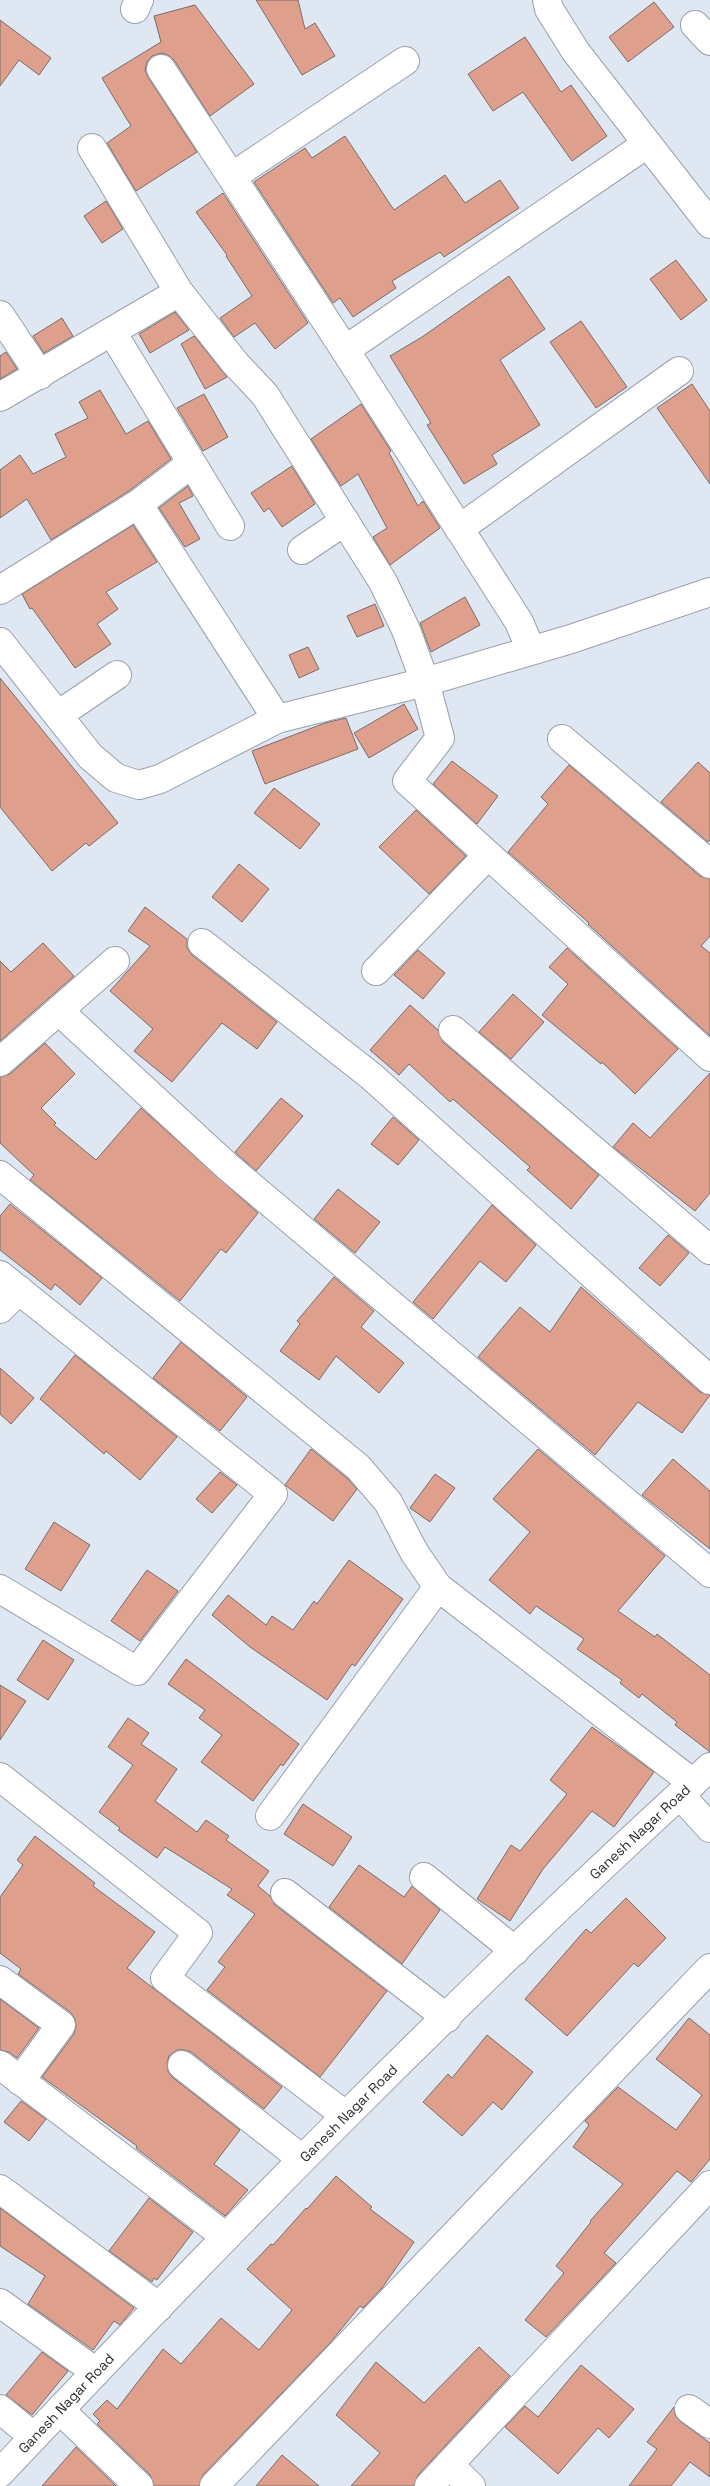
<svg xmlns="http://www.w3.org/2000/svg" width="710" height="2486" font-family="'Space Grotesk',sans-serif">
  <rect width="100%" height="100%" fill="#dfe7f3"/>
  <!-- building -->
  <g fill="#df9f8d" stroke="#7a6c68">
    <polygon points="256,0 298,0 305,29 315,23 335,56 302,75"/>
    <polygon points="654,2 674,27 628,62 609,37"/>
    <polygon points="195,5 254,84 210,116 174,60 168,55 161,53 152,56 147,62 145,70 148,77 197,152 136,191 107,143 131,126 102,78 161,42 154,16"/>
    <polygon points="0,20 51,58 39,75 19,60 0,86"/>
    <polygon points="525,37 561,92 571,85 607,136 572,161 523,92 493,111 468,74"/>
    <polygon points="345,136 394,210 445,175 465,203 500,180 519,208 444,257 440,252 392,281 396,288 353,317 340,298 333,303 254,182 305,148 312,158"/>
    <polygon points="223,193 308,323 275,349 255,323 234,337 220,318 252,296 226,256 227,255 196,212"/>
    <polygon points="106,201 123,229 102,243 84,216"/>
    <polygon points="676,260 707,300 681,320 650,279"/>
    <polygon points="509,276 545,329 500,360 540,425 492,455 497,464 464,484 427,425 431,423 390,356 422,337"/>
    <polygon points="175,312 189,330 150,353 139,334"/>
    <polygon points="62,318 73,336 44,353 33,336"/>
    <polygon points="581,321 627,387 596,408 550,342"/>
    <polygon points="194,336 227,377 205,389 181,344"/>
    <polygon points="6,352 17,369 0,379 0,356"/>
    <polygon points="692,384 710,411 710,484 657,408"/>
    <polygon points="100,390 126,434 148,421 171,459 129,491 51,540 27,499 0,518 0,470 20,455 33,474 66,457 55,434 88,418 79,402"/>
    <polygon points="204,394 228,437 203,451 177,408"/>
    <polygon points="361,404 391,451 389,453 418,506 423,501 440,528 390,565 373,537 387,528 358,474 341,486 311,439"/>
    <polygon points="292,466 315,504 282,527 269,508 264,512 251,493"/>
    <polygon points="188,486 193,496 179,503 200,539 185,547 159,508"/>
    <polygon points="133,525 157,562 106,592 118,609 97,624 111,644 75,668 32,608 30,609 22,594"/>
    <polygon points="465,597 480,625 431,652 420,623"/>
    <polygon points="375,604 384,626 357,637 347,616"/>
    <polygon points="308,647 319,669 299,678 289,655"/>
    <polygon points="0,678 118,823 89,846 86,843 52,871 0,807"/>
    <polygon points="404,704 418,729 369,758 354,733"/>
    <polygon points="346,718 358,749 265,784 252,751 325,723"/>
    <polygon points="452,761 498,796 477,824 433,784"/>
    <polygon points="698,762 710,773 710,840 708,842 661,802"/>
    <polygon points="569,765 700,876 710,879 710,936 701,946 710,953 710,1036 588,924 589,923 508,852 548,804 541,797"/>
    <polygon points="274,788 320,824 300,849 254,813"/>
    <polygon points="416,810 466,856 429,894 379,847"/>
    <polygon points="239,864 269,889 242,922 212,897"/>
    <polygon points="145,907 187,939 187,948 192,955 277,1022 257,1049 222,1023 172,1082 134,1051 153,1029 110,991 150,946 128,931"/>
    <polygon points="43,943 74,976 0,1041 0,961 11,972"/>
    <polygon points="567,948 678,1049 635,1094 602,1062 601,1064 542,1015 568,984 549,967"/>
    <polygon points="418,950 445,973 423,999 394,975"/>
    <polygon points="513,994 544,1022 511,1059 479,1032"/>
    <polygon points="410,1005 438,1030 443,1042 599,1175 571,1209 527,1170 530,1167 453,1099 450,1102 409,1064 399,1075 370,1050"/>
    <polygon points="45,1043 75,1074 41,1108 56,1123 54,1125 96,1160 141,1108 258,1213 226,1253 221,1249 180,1301 30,1180 34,1175 0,1143 0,1077 10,1074"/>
    <polygon points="710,1073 710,1193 695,1211 613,1147 633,1123 650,1138"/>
    <polygon points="281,1098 303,1116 256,1171 235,1152"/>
    <polygon points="393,1117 419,1140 398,1165 371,1144"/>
    <polygon points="338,1189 380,1222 355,1253 314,1219"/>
    <polygon points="10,1204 102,1278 80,1305 55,1284 51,1290 0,1250 0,1216"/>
    <polygon points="492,1205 536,1245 506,1282 480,1261 433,1319 413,1302"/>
    <polygon points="668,1235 689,1253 660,1286 639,1268"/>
    <polygon points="334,1277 374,1311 361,1327 404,1363 379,1393 336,1356 319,1380 280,1351 300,1324 297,1321"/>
    <polygon points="581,1287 700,1392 710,1395 682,1433 638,1402 595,1455 478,1357 520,1307 550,1332"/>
    <polygon points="181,1342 247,1397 220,1431 153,1378"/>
    <polygon points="75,1355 177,1437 140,1480 106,1451 104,1454 40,1399"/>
    <polygon points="0,1368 34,1398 11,1424 0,1414"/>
    <polygon points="311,1449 347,1478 357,1489 333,1521 285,1485"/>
    <polygon points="538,1449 665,1556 618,1611 655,1637 657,1634 710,1675 710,1752 675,1725 677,1722 642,1694 639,1698 620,1683 622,1680 577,1649 584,1639 536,1606 530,1614 489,1580 530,1532 493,1499"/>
    <polygon points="673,1459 710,1491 710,1549 642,1495"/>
    <polygon points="220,1472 237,1485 212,1513 196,1499"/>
    <polygon points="435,1474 455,1488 430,1522 410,1508"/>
    <polygon points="54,1522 90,1545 61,1591 25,1569"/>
    <polygon points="349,1560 403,1599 355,1666 352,1664 327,1700 250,1647 212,1615 228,1595 266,1625 272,1616 293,1630 314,1601 317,1604"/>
    <polygon points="147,1570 178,1591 140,1641 111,1621"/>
    <polygon points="43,1640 74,1660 48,1700 17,1680"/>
    <polygon points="186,1659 299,1744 283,1766 281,1764 253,1801 201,1762 222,1735 199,1718 205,1710 168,1684"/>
    <polygon points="0,1685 26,1701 0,1740"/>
    <polygon points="128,1718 149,1733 141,1744 177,1769 155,1801 197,1832 206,1820 229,1836 226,1840 269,1871 258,1886 270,1896 275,1905 387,1991 320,2077 207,1990 225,1967 218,1962 255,1914 227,1895 232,1889 165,1847 157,1858 118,1830 120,1828 99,1812 133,1765 108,1747"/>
    <polygon points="592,1727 654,1772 614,1827 592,1811 543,1869 510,1921 477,1899 511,1845 520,1851 567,1794 550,1780"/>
    <polygon points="303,1804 352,1837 333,1866 284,1834"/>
    <polygon points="35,1836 95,1883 93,1886 155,1932 127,1968 282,2087 264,2109 191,2052 184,2050 177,2050 169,2056 167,2063 168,2071 172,2077 240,2130 214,2164 248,2190 225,2216 136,2148 137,2146 42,2077 74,2034 76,2027 75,2019 70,2012 18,1974 21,1969 0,1953 0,1897 23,1865 17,1860"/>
    <polygon points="359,1865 404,1897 412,1886 440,1910 402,1964 329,1907"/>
    <polygon points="626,1898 666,1938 638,1967 634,1963 567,2036 525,1999 586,1929 591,1933"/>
    <polygon points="0,1999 39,2028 17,2058 9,2052 0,2050"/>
    <polygon points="689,2018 710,2035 710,2159 691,2182 677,2171 604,2253 616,2263 546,2337 525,2320 564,2273 556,2266 591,2222 590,2221 623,2184 573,2147 589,2125 585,2121 618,2087 676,2130 702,2095 656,2059"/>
    <polygon points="487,2035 533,2072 502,2110 493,2102 462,2136 423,2102 448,2074 452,2078"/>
    <polygon points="21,2101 46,2119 29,2141 4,2122"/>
    <polygon points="336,2176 372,2207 370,2209 414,2242 382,2288 363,2308 360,2306 330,2343 203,2475 199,2486 154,2486 150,2475 97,2424 100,2421 93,2414 107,2400 117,2409 163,2349 181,2364 221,2318 259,2350 292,2310 247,2269 271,2244 273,2245 306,2208 307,2209"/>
    <polygon points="149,2198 193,2232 157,2280 154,2278 152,2282 109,2251"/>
    <polygon points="0,2208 134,2308 120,2325 114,2321 93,2350 28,2304 45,2276 0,2246"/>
    <polygon points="479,2347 510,2376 418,2475 414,2486 351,2486 380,2453 336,2415 376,2362 424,2403"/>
    <polygon points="42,2352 68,2371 32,2415 6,2395"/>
    <polygon points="581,2365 634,2409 609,2438 598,2428 558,2474 505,2427 525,2406 538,2417"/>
    <polygon points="674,2407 675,2415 680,2421 710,2443 710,2477 690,2462 671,2486 629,2486 657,2449 647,2442"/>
    <polygon points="76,2447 116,2486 42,2486"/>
    <polygon points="282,2455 319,2486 256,2486"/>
  </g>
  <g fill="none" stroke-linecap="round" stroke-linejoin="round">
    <!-- minor casing -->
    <g stroke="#99a0ab" stroke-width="30">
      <g id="minor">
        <polyline points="547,0 549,9 576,52 710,224"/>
        <polyline points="135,9 139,0"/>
        <polyline points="695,25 710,41"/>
        <polyline points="161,69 345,350 519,622 531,650"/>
        <polyline points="92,148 179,292 235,363 265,395 383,582 406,630 425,682 440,738 407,781 710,1057"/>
        <polyline points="233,176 405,61"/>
        <polyline points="0,315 40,375"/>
        <polyline points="112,332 230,526"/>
        <polyline points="345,350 647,144"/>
        <polyline points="0,397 179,292"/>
        <polyline points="138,504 277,719"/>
        <polyline points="459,529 679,371"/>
        <polyline points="302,550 345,521"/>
        <polyline points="0,590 138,504 191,464"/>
        <polyline points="0,642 90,756 116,778 139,785 160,779 277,719 425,682 571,639 710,592"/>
        <polyline points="58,715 117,675"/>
        <polyline points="562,739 710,864"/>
        <polyline points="202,943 371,1076 710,1380"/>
        <polyline points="376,971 488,855"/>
        <polyline points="59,1011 228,1167 710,1573"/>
        <polyline points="453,1030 710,1250"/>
        <polyline points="0,1062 115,961"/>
        <polyline points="0,1175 358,1467 388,1502 414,1552 438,1587 693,1783"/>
        <polyline points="0,1275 273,1494 137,1671 0,1589"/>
        <polyline points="0,1309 19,1290"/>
        <polyline points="0,1777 198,1933 165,1978 345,2115"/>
        <polyline points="680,1795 710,1828"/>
        <polyline points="270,1816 438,1587"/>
        <polyline points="424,1877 515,1951"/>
        <polyline points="285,1893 447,2018"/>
        <polyline points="0,1980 61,2025 20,2081"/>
        <polyline points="0,2065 226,2237"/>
        <polyline points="182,2065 302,2159"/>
        <polyline points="0,2189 159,2307"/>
        <polyline points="0,2303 96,2372"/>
        <polyline points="0,2409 34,2437"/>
        <polyline points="689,2409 710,2424"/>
        <polyline points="60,2410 139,2486"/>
        <polyline points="449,2465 471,2486"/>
        <path id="s1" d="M0,2473C229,2230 463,1992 710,1767"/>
        <polyline points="214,2486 710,1968"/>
        <polyline points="429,2486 710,2185"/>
      </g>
    </g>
    <!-- minor -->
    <use href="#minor" stroke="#fff" stroke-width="28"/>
  </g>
  <g text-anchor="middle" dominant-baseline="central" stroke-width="5" stroke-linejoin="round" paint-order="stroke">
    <!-- street labels -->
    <g font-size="14" fill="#2b2e32" stroke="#dfe7f3">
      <text stroke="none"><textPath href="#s1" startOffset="906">Ganesh Nagar Road</textPath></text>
      <text stroke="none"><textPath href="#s1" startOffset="501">Ganesh Nagar Road</textPath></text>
      <text stroke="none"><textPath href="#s1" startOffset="96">Ganesh Nagar Road</textPath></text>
    </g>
  </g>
</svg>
